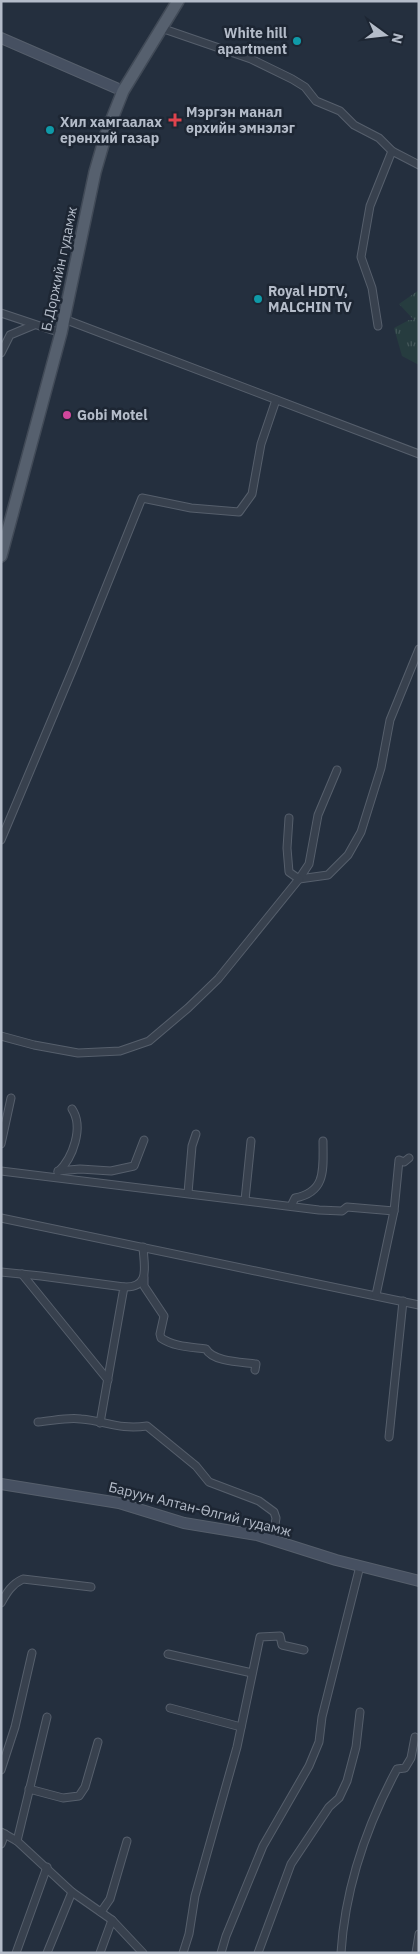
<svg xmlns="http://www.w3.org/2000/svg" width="420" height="1954" font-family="'IBM Plex Sans',sans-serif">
  <defs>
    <pattern id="grass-tufts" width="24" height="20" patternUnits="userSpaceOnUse" patternTransform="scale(1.25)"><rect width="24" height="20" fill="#263c3f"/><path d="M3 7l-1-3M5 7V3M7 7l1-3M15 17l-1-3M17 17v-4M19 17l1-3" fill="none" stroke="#435659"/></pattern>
  </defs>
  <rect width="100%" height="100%" fill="#242f3e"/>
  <!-- grass -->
  <polygon fill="url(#grass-tufts)" points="419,290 419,365 402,356 394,328 409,320 414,320 399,304"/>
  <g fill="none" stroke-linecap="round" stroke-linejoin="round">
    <!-- street casing -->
    <g stroke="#565f6c" stroke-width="9">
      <g id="street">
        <polyline points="161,28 251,59 292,79 305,87 316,101 340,111 354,125 379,138 392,151 419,165"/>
        <polyline points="1,313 61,333"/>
        <polyline points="64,319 419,454"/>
        <polyline points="378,326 372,288 361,257 370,206 392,151"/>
        <polyline points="1,353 10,335 34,325"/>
        <polyline points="1,840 75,664 142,498 191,508 239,512 252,494 261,444 276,400"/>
        <polyline points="299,879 328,875 348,855 361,832 381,768 390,720 419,649"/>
        <polyline points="299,879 309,864 318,815 337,770"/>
        <polyline points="1,1036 34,1045 78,1053 120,1051 149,1041 188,1008 218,979 299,879 289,872 287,848 289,818"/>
        <polyline points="1,1144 11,1098"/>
        <polyline points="1,1171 319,1210 342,1211 347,1207 394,1211"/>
        <polyline points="58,1171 80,1169 111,1171 134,1166 144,1140"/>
        <path d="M58,1172C73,1158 84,1127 72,1109"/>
        <polyline points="188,1193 192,1146 196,1134"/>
        <polyline points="245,1200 251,1141"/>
        <path d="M291,1206L295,1198C327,1192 323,1168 323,1141"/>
        <polyline points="1,1218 419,1305"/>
        <polyline points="1,1272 41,1276 124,1287 100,1423"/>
        <polyline points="22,1274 108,1380"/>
        <path d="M144,1277V1286L164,1316L160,1334L161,1338C174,1347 191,1347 206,1349C213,1362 242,1362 256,1364L255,1370"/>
        <path d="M124,1287C151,1288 144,1266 143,1247"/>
        <polyline points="376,1295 394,1211 399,1160 404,1162 409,1158"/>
        <path d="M38,1422C52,1421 68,1417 81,1419C106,1421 119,1430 147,1426L196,1466L209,1482L259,1501L274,1512L276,1518L273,1539"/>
        <polyline points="389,1437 403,1301"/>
        <path d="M1,1603C7,1592 12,1584 23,1579L91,1587"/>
        <polyline points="168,1654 252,1673"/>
        <polyline points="170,1708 241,1727"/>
        <polyline points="1,1770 15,1727 32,1653"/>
        <polyline points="29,1789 63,1798 79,1796 85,1787 98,1742"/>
        <polyline points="1,1832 17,1841 72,1892 112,1920 143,1953"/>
        <polyline points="17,1841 47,1717"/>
        <polyline points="1,1844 5,1834"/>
        <polyline points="101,1912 110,1899 127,1841"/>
        <polyline points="16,1953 47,1867"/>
        <polyline points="47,1953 72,1892"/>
        <polyline points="100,1953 112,1920"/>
        <polyline points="183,1953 189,1934 195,1896 237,1747 260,1637 280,1636 282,1645 304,1650"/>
        <polyline points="221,1953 226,1936 263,1846 309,1766 319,1742 322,1717 360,1566"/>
        <polyline points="258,1953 291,1864 329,1807 339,1798 347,1781 356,1747 360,1712"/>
        <path d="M341,1953C345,1888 367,1825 397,1769L405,1768L411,1758L415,1737"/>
        <polyline points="416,1953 419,1934"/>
      </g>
    </g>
    <!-- secondary casing -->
    <g stroke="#565f6c" stroke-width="12">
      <g id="secondary">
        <polyline points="1,38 123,91"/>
        <polyline points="1,1484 119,1503 184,1523 257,1535 336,1560 419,1581"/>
      </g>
    </g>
    <!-- primary casing -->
    <g stroke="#414a57" stroke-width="14">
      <polyline id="primary" points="1,556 61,333 95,172 106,134 123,91 178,1"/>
    </g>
    <!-- street -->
    <use href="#street" stroke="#38414e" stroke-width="7"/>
    <!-- secondary -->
    <use href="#secondary" stroke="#465061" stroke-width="10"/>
    <!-- primary -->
    <use href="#primary" stroke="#56606e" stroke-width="11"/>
  </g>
  <!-- markers -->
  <g fill="#0f9aa8" stroke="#1d2633" stroke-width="2">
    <circle cx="297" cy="41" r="5"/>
    <circle cx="50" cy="130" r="5"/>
    <circle cx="258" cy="299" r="5"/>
  </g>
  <path fill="#e0444e" stroke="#1d2633" stroke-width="2" d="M172.5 112.5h5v5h5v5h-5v5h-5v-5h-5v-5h5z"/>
  <circle fill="#d1479c" stroke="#1d2633" stroke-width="2" cx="67" cy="415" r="5"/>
  <g text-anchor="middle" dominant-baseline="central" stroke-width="5" stroke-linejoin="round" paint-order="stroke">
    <!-- poi labels -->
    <g font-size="14" font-weight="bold" fill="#b4bcc9" stroke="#1d2633" text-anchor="start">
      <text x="287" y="33" text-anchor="end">White hill<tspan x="287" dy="16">apartment</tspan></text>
      <text x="186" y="112">Мэргэн манал<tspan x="186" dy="16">өрхийн эмнэлэг</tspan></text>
      <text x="60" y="122">Хил хамгаалах<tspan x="60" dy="16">ерөнхий газар</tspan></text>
      <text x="268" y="291">Royal HDTV,<tspan x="268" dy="16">MALCHIN TV</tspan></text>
      <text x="77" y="415">Gobi Motel</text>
    </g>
    <!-- street labels -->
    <g font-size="14" fill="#b4bcc9" stroke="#1d2633">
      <text transform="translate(59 269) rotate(-78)">Б.Доржийн гудамж</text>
      <text transform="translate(200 1509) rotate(14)">Баруун Алтан-Өлгий гудамж</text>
    </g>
  </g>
  <!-- border -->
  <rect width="420" height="1954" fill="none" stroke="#b4bcc9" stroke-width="5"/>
  <!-- north arrow -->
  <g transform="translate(385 35) rotate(105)" stroke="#1d2633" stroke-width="4" paint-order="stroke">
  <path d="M0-4L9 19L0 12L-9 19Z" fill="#b4bcc9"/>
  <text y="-8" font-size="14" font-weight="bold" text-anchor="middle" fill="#b4bcc9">N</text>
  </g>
</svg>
